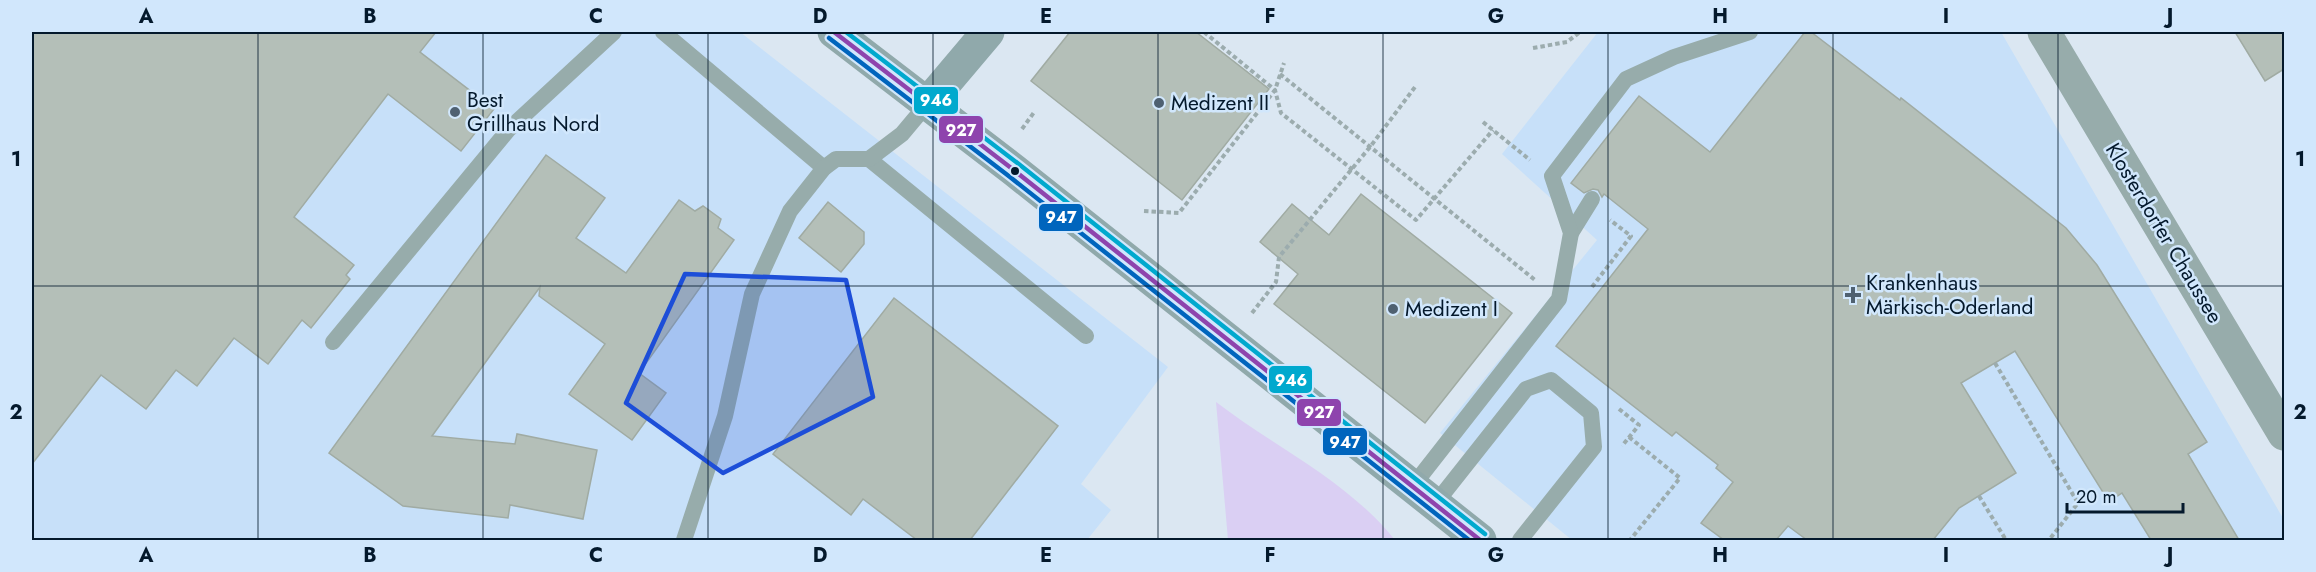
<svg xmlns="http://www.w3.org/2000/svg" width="2316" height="572" font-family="Jost,sans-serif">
  <rect width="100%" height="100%" fill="#dbe7f2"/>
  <!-- built -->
  <g fill="#c7e0f9">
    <polygon points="32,32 740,32 1168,367 1081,484 1111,510 1087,540 32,540"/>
    <polygon points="1598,32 2001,32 2284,520 2284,540 1572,540 1440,433 1597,240 1502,154"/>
  </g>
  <!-- green -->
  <path fill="#dacff3" d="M1216,402C1276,448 1347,480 1395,540H1228Z"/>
  <!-- building -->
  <g fill="#b4bfb8" stroke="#a0aba3" stroke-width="1.5">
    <polygon points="32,32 436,32 420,52 494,109 461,151 388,94 294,217 354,265 346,275 350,279 311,328 302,320 268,364 234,338 197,386 176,370 146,409 101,375 32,464"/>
    <polygon points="1070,32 1196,32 1269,89 1182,200 1031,81"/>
    <polygon points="1805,32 1811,32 1900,100 1901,98 2066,228 2097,265 2207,442 2188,454 2239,540 2151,540 2122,493 2109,502 2015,351 1961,383 2016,473 1959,508 1933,540 1807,540 1788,526 1776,540 1724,540 1701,523 1733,482 1716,468 1718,465 1676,432 1672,436 1556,346 1648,229 1604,194 1602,197 1598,190 1593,189 1584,193 1571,183 1639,96 1710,152"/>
    <polygon points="2235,32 2284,32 2284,69 2265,81"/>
    <polygon points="546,155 605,198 576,238 626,273 679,200 695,211 703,206 721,219 718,228 734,240 639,373 666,393 632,440 569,394 605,344 539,296 540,287 432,436 515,444 517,434 597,450 583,519 510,505 508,518 403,506 329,453"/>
    <polygon points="1361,194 1512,313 1425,423 1274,304 1298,274 1260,242 1292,204 1329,235"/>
    <polygon points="828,202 864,232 864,244 841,272 799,238"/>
    <polygon points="894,298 1058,426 970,540 917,540 863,499 851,515 773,454"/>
  </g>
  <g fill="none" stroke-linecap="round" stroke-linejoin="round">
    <!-- path -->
    <g stroke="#9cacae" stroke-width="4" stroke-dasharray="4.5 3" stroke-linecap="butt">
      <polyline points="1204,32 1275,90 1281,113 1416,220 1493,130"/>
      <polyline points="1533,48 1567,42 1580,32"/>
      <polyline points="1280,74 1535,280"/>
      <polyline points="1483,122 1530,160"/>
      <polyline points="1022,129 1035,111"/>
      <polyline points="1144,211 1179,213 1275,90 1284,63"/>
      <polyline points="1592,287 1631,236 1610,220"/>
      <polyline points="1252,313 1276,282 1279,257 1370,147 1415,87"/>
      <polyline points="1995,363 2078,503 2049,540"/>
      <polyline points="1619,409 1639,425 1622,446"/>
      <polyline points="1629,437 1680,478 1630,540"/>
      <polyline points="1979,496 2006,540"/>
    </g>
    <!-- lane -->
    <g stroke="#97acab" stroke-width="16">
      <polyline points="663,32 824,168"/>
      <polyline points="869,159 1086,336"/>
      <polyline points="1571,233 1592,199"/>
      <polyline points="333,342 509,129 614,32"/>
      <polyline points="1412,487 1559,299 1571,233 1552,176 1626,79 1674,57 1750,32"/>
      <polyline points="1435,504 1526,389 1551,380 1591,413 1594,447 1520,540"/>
      <polyline points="684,540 725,416 752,294 790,211 824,168 836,159 869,159 902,134 928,103"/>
    </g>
    <!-- street -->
    <polyline stroke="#97acab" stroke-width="33" points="2044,32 2284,434"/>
    <!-- secondary -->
    <g stroke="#90a9ab" stroke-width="33">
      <polyline points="834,32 1015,171 1480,540"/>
      <polyline points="928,103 988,32"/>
    </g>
    <!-- bus-1 casing -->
    <g stroke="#d1e7fc" stroke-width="9">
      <polyline id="bus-1" points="834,32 1015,171 1480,540"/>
    </g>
    <!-- bus-2 casing -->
    <g stroke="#d1e7fc" stroke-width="9">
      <polyline id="bus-2" points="829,38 1010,177 1469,540"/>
    </g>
    <!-- bus-3 casing -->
    <g stroke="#d1e7fc" stroke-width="9">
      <polyline id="bus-3" points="846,32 1020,165 1485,534"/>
    </g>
    <!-- bus-1 -->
    <use href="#bus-1" stroke="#8e44ad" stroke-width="4.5"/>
    <!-- bus-2 -->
    <use href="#bus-2" stroke="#0065bd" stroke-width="4.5"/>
    <!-- bus-3 -->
    <use href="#bus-3" stroke="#00a9ce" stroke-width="4.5"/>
  </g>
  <!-- marked area -->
  <path fill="#1d4ed8" fill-opacity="0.2" stroke="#1d4ed8" stroke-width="4.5" stroke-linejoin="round" d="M685,274L846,280L873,397L723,473L626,403Z"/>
  <!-- grid -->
  <path fill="none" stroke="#04192c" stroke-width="1.5" stroke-opacity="0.55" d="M258,32V540M483,32V540M708,32V540M933,32V540M1158,32V540M1383,32V540M1608,32V540M1833,32V540M2058,32V540M32,286H2284"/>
  <!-- markers -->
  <g fill="#4f6171" stroke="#d1e7fc" stroke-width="2">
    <circle cx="1159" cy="103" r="6"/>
    <circle cx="455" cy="112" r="6"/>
    <path d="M1850 286h6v6h6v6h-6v6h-6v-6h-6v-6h6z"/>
    <circle cx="1393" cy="309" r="6"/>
  </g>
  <circle fill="#04192c" stroke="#d1e7fc" stroke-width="2" cx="1015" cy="171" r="5"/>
  <g text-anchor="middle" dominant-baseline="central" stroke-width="5" stroke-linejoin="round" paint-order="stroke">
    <!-- poi labels -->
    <g font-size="21" fill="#04192c" stroke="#d1e7fc" text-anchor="start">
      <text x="467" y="100">Best<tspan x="467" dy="24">Grillhaus Nord</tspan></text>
      <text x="1171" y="103">Medizent II</text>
      <text x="1866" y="283">Krankenhaus<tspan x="1866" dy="24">Märkisch-Oderland</tspan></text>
      <text x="1405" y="309">Medizent I</text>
    </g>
    <!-- street labels -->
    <g font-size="21" fill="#04192c" stroke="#d1e7fc">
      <text transform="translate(2164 233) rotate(59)">Klosterdorfer Chaussee</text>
    </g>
  </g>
  <g stroke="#d1e7fc" stroke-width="2">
    <rect x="913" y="86" width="46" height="29" rx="6" fill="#00a9ce"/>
    <rect x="938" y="115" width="46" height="29" rx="6" fill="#8e44ad"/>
    <rect x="1038" y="203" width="46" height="29" rx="6" fill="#0065bd"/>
    <rect x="1268" y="365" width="45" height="29" rx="6" fill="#00a9ce"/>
    <rect x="1296" y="398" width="46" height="29" rx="6" fill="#8e44ad"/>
    <rect x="1322" y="427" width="46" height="29" rx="6" fill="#0065bd"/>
  </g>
  <g font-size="16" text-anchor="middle" font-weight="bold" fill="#fff">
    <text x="936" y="106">946</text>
    <text x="961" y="136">927</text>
    <text x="1061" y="223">947</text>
    <text x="1291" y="386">946</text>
    <text x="1319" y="418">927</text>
    <text x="1345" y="448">947</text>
  </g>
  <!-- border -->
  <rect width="2316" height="572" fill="none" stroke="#d1e7fc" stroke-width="66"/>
  <!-- scale -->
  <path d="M2067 503v9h116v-9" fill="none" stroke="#04192c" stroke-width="3"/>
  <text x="2076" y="503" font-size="18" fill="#04192c" stroke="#d1e7fc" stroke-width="4.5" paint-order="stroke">20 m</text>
  <rect x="33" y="33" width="2250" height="506" fill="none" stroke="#04192c" stroke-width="2"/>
  <g font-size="20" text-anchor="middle" font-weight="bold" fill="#04192c">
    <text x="146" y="23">A</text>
    <text x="370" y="23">B</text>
    <text x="596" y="23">C</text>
    <text x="820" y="23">D</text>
    <text x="1046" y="23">E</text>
    <text x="1270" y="23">F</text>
    <text x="1496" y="23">G</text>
    <text x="1720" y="23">H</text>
    <text x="1946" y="23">I</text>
    <text x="2170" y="23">J</text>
    <text x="16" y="166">1</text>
    <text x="2300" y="166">1</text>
    <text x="16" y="419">2</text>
    <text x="2300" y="419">2</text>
    <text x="146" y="562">A</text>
    <text x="370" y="562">B</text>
    <text x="596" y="562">C</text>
    <text x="820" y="562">D</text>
    <text x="1046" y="562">E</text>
    <text x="1270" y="562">F</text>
    <text x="1496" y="562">G</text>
    <text x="1720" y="562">H</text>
    <text x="1946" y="562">I</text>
    <text x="2170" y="562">J</text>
  </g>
</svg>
